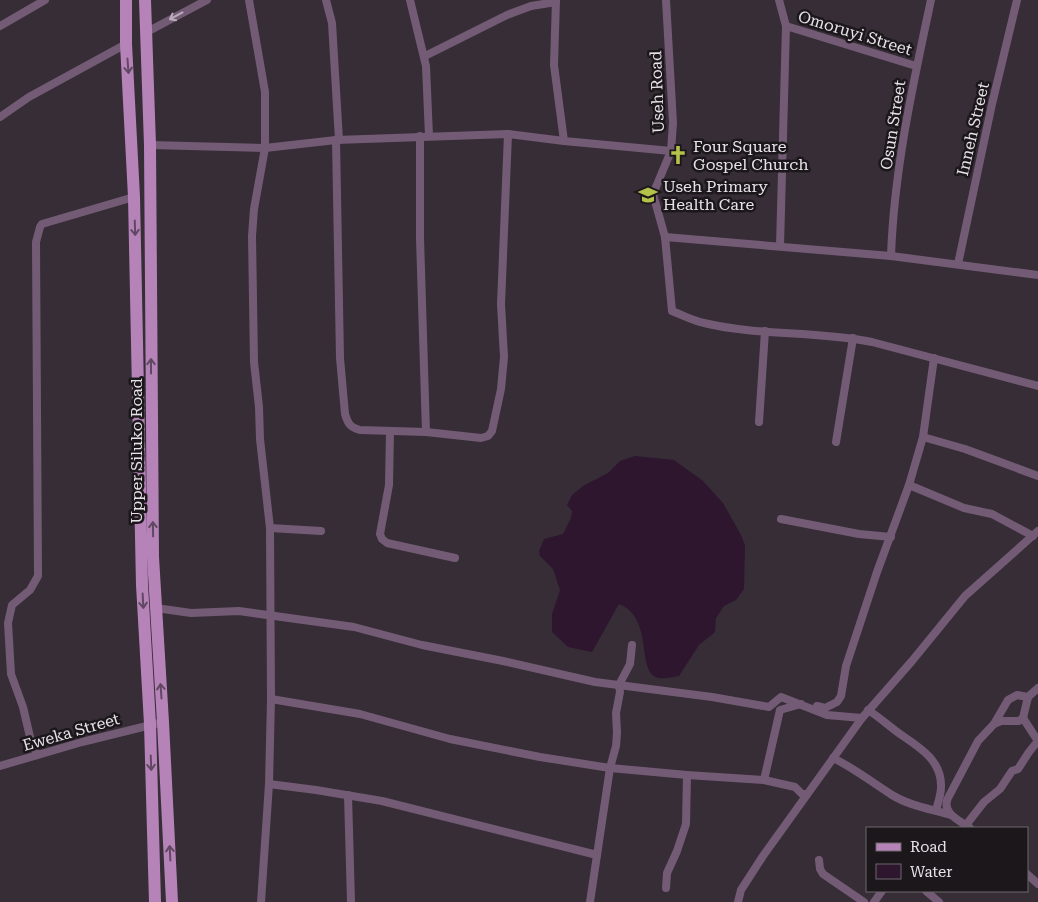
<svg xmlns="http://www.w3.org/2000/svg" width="1038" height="902" font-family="'Roboto Serif',serif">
  <rect width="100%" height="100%" fill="#362d37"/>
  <!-- water -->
  <path fill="#2d162e" d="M635,456L674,460L703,481L723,503L741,535L745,545L744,589L736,600L724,606L716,618L715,632L699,645L679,676C673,677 665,679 659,678C635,674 655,618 619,604L592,652L568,647L552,632V614L560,590L553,569L540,556L539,551L544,539L563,534L571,518L572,511L567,505L572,495L583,486L608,473L620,461Z"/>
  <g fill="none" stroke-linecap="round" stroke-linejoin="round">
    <!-- street -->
    <g stroke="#745b75" stroke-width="8">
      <polyline points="249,0 265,92 265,148 254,209 252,236 254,362 259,407 260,439 270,528 271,699 269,784 261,902"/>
      <polyline points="326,0 332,23 339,140"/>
      <polyline points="410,0 426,66 429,136"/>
      <polyline points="556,0 554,65 564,141 671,151"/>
      <path d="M666,0L673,123L671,151L653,194L665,237L672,311C682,315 693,321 704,323C759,336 818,331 872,342L1038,386"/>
      <polyline points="779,0 786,26 780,246"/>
      <polyline points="0,26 45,0"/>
      <polyline points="786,26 916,66"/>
      <polyline points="145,33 207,0"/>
      <polyline points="425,56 507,15 531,6 556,2"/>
      <polyline points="0,117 29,97 126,44"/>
      <polyline points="420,136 420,238 426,432"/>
      <path d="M336,140L340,358L345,414C348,424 350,427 360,430L426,432L481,438L488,436L492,431L501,389L504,357L501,304L508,134"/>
      <polyline points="150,145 265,148 336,140 508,134 564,141"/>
      <polyline points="665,237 891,256 1038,275"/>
      <path d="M891,256C894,170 913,84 931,0"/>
      <polyline points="958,264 992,104 1017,0"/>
      <polyline points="759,422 765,331"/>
      <polyline points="390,431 389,485 380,534 382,539 387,543 455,558"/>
      <polyline points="923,437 965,449 1038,476"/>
      <polyline points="836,442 853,338"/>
      <polyline points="909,485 964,508 992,514 1033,536"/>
      <polyline points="781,519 859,534 891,537"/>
      <polyline points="270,528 321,531"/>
      <polyline points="156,608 191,613 239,611 354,627 422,645 503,661 595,682 712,697 769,707 781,697 827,715 862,718"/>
      <polyline points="271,699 360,714 450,739 540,757 610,768 687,775 764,780 795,787 802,794 807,794"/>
      <polyline points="817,706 825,708 837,702 841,696 846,666 877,572 909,485 923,437 934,358"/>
      <path d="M868,710C879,717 889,726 900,734C919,747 942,760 941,787C941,795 938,803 936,810"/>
      <polyline points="1023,718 1038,741"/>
      <polyline points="994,724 1008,700 1017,695 1028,697"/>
      <polyline points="37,755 30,737 23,707 11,674 8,623 12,605 30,590 38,576 36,242 40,227 42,224 134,197"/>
      <path d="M833,758C854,768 873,783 892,795C910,806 931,809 951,815"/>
      <polyline points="0,766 82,742 163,722"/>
      <polyline points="764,780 780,710 801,704"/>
      <polyline points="269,784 316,790 382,801 597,855"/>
      <polyline points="348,795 351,902"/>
      <polyline points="966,825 984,802 1000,789 1012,771 1018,769 1029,752 1038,741"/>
      <path d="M970,828C959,820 941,813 948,798L978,741L994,724L1001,721H1019L1023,718L1028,697L1038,688"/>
      <polyline points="819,860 820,869 823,874 864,902"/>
      <polyline points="1027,874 1038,884"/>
      <polyline points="666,888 667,873 677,851 686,824 687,775"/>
      <polyline points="926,891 939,902"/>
      <polyline points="590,902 610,768 616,746 617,733 616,713 620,692 619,685 630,664 632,645"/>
      <polyline points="738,902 741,890 763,856 862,718 912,661 965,596 1038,531"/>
      <polyline points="874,902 882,891"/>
    </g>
    <!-- primary -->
    <g stroke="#b683b9" stroke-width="12">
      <polyline points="126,0 126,44 134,197 142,585 150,724 155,902"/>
      <polyline points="145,0 150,145 153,557 163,722 172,902"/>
    </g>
  </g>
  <!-- one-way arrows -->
  <defs><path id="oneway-shaft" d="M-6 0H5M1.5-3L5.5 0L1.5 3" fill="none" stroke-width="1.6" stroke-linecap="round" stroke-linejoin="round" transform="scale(1.25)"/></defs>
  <use stroke="#baacbb" href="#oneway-shaft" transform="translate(176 16) rotate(152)"/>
  <g stroke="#614862">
    <use href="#oneway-shaft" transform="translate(128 66) rotate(86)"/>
    <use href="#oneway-shaft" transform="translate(135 228) rotate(88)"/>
    <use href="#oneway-shaft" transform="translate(151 366) rotate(-90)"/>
    <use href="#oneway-shaft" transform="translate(153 529) rotate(-91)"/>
    <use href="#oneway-shaft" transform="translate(143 601) rotate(87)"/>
    <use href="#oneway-shaft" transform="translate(161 691) rotate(-94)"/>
    <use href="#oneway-shaft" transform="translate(151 763) rotate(88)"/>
    <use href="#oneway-shaft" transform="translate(170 853) rotate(-93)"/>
  </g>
  <!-- icons -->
  <defs>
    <g id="church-bare" transform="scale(1.5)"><path d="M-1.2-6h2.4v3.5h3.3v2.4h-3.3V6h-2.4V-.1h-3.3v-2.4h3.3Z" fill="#b5c249" stroke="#1b171b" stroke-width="2.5" paint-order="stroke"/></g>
    <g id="school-bare" transform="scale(1.5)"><path d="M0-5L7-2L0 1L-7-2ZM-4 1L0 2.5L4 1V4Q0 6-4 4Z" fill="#b5c249" stroke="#1b171b" stroke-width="2.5" paint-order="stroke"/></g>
  </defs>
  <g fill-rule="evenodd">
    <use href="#church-bare" x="678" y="155"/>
    <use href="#school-bare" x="648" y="195"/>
  </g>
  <g text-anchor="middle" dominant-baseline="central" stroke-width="5" stroke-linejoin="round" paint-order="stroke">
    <!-- street labels -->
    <g font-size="16" fill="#e8e2e9" stroke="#1b171b">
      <text transform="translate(855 33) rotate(17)">Omoruyi Street</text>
      <text transform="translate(657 92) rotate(-92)">Useh Road</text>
      <text transform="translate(893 125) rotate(-81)">Osun Street</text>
      <text transform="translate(973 129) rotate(-77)">Inneh Street</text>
      <text transform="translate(136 451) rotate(-90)">Upper Siluko Road</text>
      <text transform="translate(71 732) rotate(-16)">Eweka Street</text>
    </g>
    <!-- poi labels -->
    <g font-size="16" fill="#e8e2e9" stroke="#1b171b" text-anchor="start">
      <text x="693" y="146">Four Square<tspan x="693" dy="18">Gospel Church</tspan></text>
      <text x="663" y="186">Useh Primary<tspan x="663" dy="18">Health Care</tspan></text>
    </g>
  </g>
  <!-- legend -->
  <rect x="866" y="827" width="162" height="65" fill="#1b171b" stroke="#6d686d"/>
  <rect x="876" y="843" width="25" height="8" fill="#b683b9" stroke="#6d686d"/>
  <text x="910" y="852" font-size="15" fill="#e8e2e9">Road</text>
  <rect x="876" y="864" width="25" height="15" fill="#2d162e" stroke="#6d686d"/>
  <text x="910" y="877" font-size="15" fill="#e8e2e9">Water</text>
</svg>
